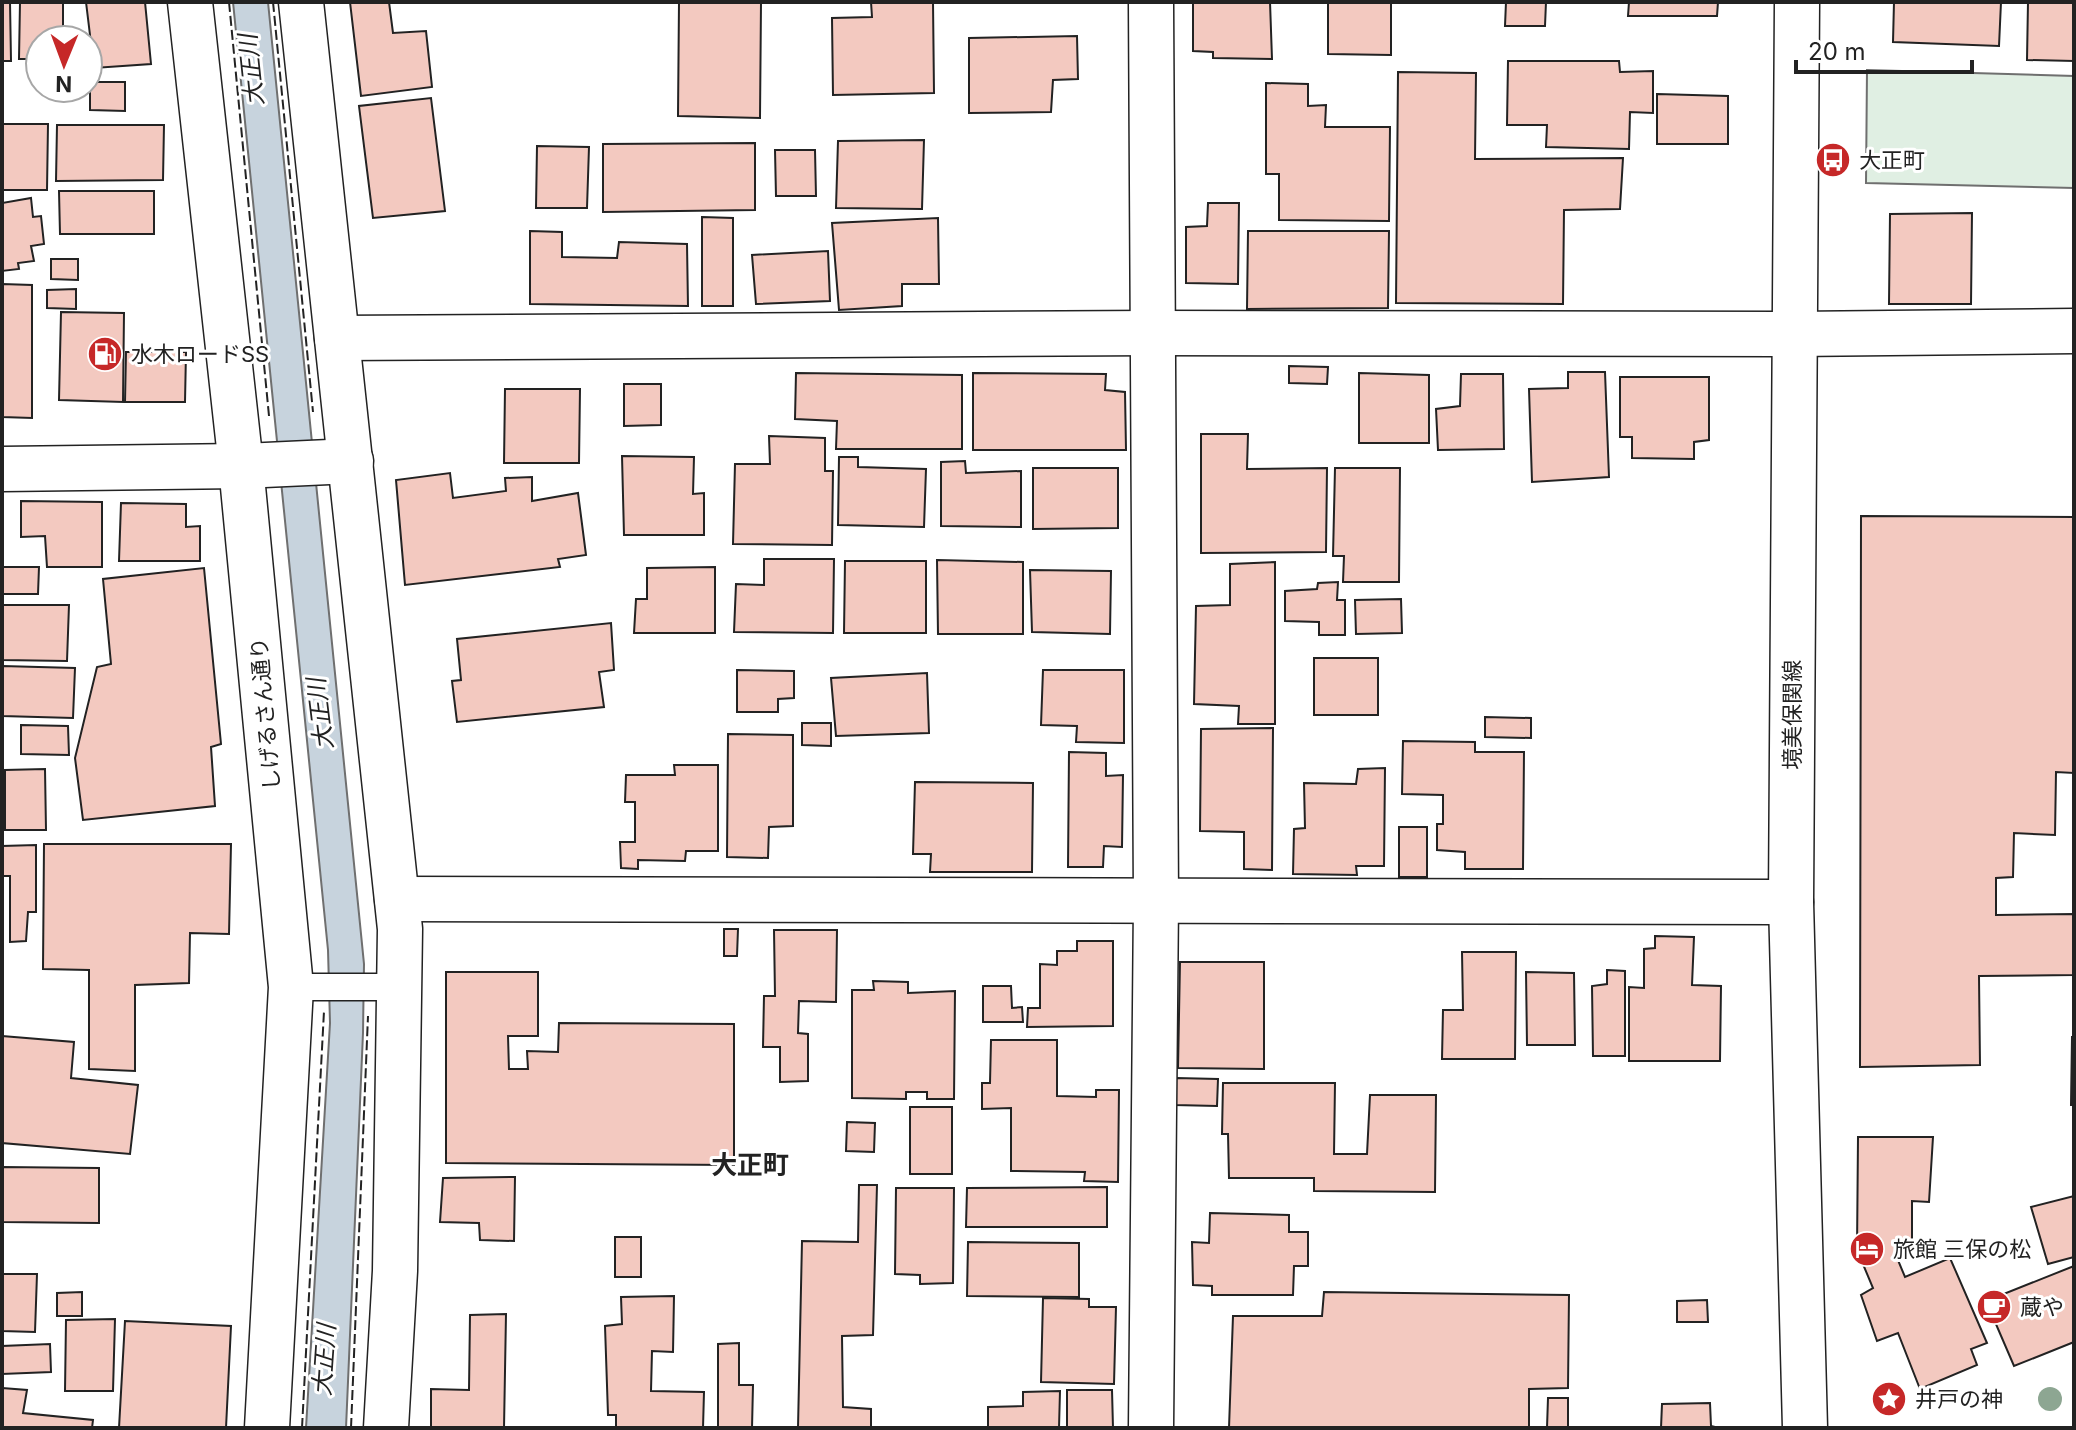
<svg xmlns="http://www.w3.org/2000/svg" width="2076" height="1430" font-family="Inter,'Noto Sans JP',sans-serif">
  <rect width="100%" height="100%" fill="#fff"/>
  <!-- green -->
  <polygon fill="#e0efe3" stroke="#6f6f6f" stroke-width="2" points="1867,70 2074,76 2074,188 1866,183"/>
  <!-- water -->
  <polygon fill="#c7d3dd" stroke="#6f6f6f" stroke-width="2" points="233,2 268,2 364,964 363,1033 346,1428 306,1428 330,1023 328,950"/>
  <!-- building -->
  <g fill="#f3c9c0" stroke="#222" stroke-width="2">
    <polygon points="2,2 10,2 11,61 2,61"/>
    <polygon points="20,2 63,2 63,40 40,40 40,59 19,59"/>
    <polygon points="86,2 145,2 151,64 94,68"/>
    <polygon points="350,2 389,2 393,33 426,31 432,87 361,96"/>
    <polygon points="679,2 761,2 760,118 678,116"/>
    <polygon points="871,2 933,2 934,93 833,95 832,18 872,17"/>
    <polygon points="1193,2 1270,2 1272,59 1213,58 1213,52 1193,51"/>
    <polygon points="1328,2 1391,2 1391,55 1328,54"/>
    <polygon points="1506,2 1546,2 1545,26 1505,26"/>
    <polygon points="1629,2 1718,2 1717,16 1628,16"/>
    <polygon points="1894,2 2001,2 1999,46 1893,42"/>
    <polygon points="2028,2 2074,2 2074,61 2027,60"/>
    <polygon points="1077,36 1078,79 1053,80 1051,112 969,113 969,38"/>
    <polygon points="1508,61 1619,61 1620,72 1653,71 1653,113 1630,112 1629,149 1546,147 1547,125 1507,125"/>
    <polygon points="1398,72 1476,73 1475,159 1623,158 1620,209 1564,210 1563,304 1396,303"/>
    <polygon points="90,82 125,82 125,111 90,110"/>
    <polygon points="1266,83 1308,84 1308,106 1326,105 1325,127 1390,127 1389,221 1279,220 1279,174 1266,174"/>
    <polygon points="1657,94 1728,96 1728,144 1657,144"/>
    <polygon points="431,98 445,211 373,218 359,106"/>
    <polygon points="2,124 48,124 47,190 2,190"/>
    <polygon points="57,125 164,125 163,180 56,181"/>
    <polygon points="924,140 922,209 836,208 838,141"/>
    <polygon points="755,143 755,210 603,212 603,144"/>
    <polygon points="537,146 589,147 587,208 536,208"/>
    <polygon points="775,150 815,150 816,196 776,196"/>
    <polygon points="59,191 154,191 154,234 60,234"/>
    <polygon points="31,198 33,217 41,216 44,244 31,246 34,261 18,263 19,269 2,271 2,203"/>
    <polygon points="1208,203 1239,203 1238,284 1186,283 1186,227 1207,226"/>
    <polygon points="1972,213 1971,304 1889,304 1890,214"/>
    <polygon points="702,217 733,218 733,306 702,306"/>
    <polygon points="938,218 939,284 902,284 902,306 839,310 832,223"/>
    <polygon points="530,231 562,232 562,257 617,258 619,242 687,244 688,306 530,304"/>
    <polygon points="1248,231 1389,231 1388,308 1247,309"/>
    <polygon points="828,251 830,301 756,304 752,255"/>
    <polygon points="51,259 78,259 78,280 51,279"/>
    <polygon points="2,284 32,285 32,418 2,417"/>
    <polygon points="76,289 76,309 47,308 47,290"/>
    <polygon points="61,312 124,313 123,402 59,400"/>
    <polygon points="126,352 186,352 185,402 125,402"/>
    <polygon points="1289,366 1328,367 1327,384 1289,383"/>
    <polygon points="1568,372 1605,372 1609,477 1532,482 1529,389 1568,388"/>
    <polygon points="796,373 962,375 962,449 836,449 837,421 795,419"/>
    <polygon points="973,373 1106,374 1105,390 1125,392 1126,450 973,450"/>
    <polygon points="1359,373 1429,375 1429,443 1359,443"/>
    <polygon points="1461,374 1503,374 1504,449 1438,450 1436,409 1460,406"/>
    <polygon points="1620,377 1709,377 1709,440 1694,442 1694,459 1632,458 1632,437 1620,437"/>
    <polygon points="624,384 661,384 661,425 624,426"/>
    <polygon points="505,389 580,389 579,463 504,463"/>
    <polygon points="1201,434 1248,434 1247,469 1327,468 1326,552 1201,553"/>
    <polygon points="769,436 825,438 825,471 833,471 832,545 733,544 735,464 770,464"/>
    <polygon points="622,456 694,457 693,494 704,493 704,535 624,535"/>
    <polygon points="839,457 858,457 858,467 926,469 924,527 838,525"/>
    <polygon points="965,461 966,473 1021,471 1021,527 941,526 941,462"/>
    <polygon points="1033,468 1118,468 1118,528 1033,529"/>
    <polygon points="1335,468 1400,468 1399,582 1343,582 1344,556 1333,556"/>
    <polygon points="450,473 453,498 506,491 505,478 532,477 532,501 578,493 586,555 558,559 560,567 405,585 396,480"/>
    <polygon points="21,501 102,502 102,567 47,567 45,536 21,537"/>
    <polygon points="121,503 186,504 186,527 200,526 200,561 119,561"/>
    <polygon points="1861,516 2074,517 2074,773 2056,772 2055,835 2014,833 2013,877 1996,878 1996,915 2074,914 2074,975 1979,976 1980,1065 1860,1067"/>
    <polygon points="764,559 834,559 833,633 734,632 736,584 764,585"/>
    <polygon points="937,560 1023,562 1023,634 938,634"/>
    <polygon points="845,561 926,561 926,633 844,633"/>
    <polygon points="1275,562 1275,724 1238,724 1239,706 1194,704 1196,606 1230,605 1230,564"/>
    <polygon points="2,567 39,567 38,594 2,594"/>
    <polygon points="715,567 715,633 634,633 636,599 647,599 647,568"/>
    <polygon points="204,568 221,744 211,747 215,806 83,820 75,758 97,667 111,664 103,579"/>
    <polygon points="1030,570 1111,571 1110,634 1032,632"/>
    <polygon points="1338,582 1337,600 1345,600 1345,635 1319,635 1319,622 1285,621 1285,591 1317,589 1318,583"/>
    <polygon points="1401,599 1402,633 1356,634 1355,600"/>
    <polygon points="2,605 69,605 67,661 2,660"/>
    <polygon points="611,623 614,670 599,672 604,707 457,722 452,681 461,680 457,639"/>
    <rect x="1314" y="658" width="64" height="57"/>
    <polygon points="2,666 75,668 73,718 2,716"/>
    <polygon points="737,670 794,671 794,698 778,699 778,712 737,712"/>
    <polygon points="1043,670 1124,670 1124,743 1076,742 1077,726 1041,725"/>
    <polygon points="927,673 929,733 836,736 831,678"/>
    <polygon points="1485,717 1531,718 1531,738 1485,737"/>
    <polygon points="802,723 831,723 831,746 802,745"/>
    <polygon points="21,725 68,726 69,755 21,754"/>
    <polygon points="1273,728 1272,870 1244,869 1244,832 1200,831 1201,729"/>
    <polygon points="728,734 793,735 793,826 769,827 768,858 727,857"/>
    <polygon points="1403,741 1475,742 1475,752 1524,752 1523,869 1465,869 1465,852 1437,850 1437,824 1443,824 1443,795 1402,794"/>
    <polygon points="1069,752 1106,753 1106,776 1123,775 1122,847 1104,846 1103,867 1068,867"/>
    <polygon points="674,765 718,765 718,851 686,851 685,861 638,860 638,869 621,868 620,842 635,842 635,802 625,802 626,775 675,775"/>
    <polygon points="1385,768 1384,866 1356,866 1357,875 1293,874 1294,829 1305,828 1304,783 1356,784 1358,769"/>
    <polygon points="45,769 46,830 5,830 5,770"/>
    <polygon points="915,782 1033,783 1032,872 930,872 931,854 913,854"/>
    <rect x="1399" y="827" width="28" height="50"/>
    <polygon points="44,844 231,844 229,934 190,933 189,983 135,985 135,1071 89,1069 89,970 43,969"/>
    <polygon points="36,845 36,912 28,912 26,941 10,942 10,876 2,876 2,846"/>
    <polygon points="724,929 738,929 737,956 724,956"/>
    <polygon points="774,930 837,930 836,1002 799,1001 798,1033 808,1034 808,1081 780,1082 780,1047 763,1047 764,996 775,996"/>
    <polygon points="1655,936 1694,937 1692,985 1721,986 1720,1061 1629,1061 1629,987 1644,988 1644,949 1655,948"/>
    <polygon points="1077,941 1113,941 1113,1026 1027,1027 1028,1008 1040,1008 1040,964 1057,965 1057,951 1077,951"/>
    <polygon points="1462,952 1516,952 1515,1059 1442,1059 1443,1010 1463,1010"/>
    <polygon points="1180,962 1264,962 1264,1069 1178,1068"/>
    <polygon points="1607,970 1625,971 1625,1056 1593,1056 1592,986 1607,984"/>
    <polygon points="446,972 538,972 538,1036 508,1036 509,1069 528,1069 527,1051 558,1052 559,1023 734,1024 734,1165 446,1163"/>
    <polygon points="1526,972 1574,973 1575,1045 1527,1045"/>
    <polygon points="873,981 908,982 908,993 955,991 954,1099 927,1099 927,1092 906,1092 906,1099 852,1098 852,990 874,990"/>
    <polygon points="983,986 1011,986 1012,1008 1022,1007 1023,1022 983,1022"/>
    <polygon points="2,1036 74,1042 71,1078 138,1085 130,1154 2,1143"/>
    <polygon points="2072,1037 2074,1037 2074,1105 2071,1105"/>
    <polygon points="991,1040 1057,1040 1057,1096 1096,1097 1096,1090 1119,1090 1118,1182 1084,1181 1085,1172 1011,1171 1011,1108 982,1109 982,1083 990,1083"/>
    <polygon points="1176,1078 1218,1079 1217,1106 1175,1105"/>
    <polygon points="1223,1083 1335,1083 1334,1154 1367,1154 1370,1095 1436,1095 1435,1192 1314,1191 1314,1178 1229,1178 1228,1134 1222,1134"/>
    <rect x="910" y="1107" width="42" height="67"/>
    <polygon points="847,1122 875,1123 874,1152 846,1151"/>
    <polygon points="1858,1137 1933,1137 1929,1202 1912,1201 1912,1253 1895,1253 1905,1277 1950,1258 1987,1343 1971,1349 1977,1365 1920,1389 1898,1333 1877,1341 1861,1295 1873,1288 1857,1250"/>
    <polygon points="2,1167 99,1168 99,1223 2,1222"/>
    <polygon points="515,1177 514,1241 480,1240 479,1223 440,1222 443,1178"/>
    <polygon points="859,1185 877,1185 873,1335 842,1336 843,1407 871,1409 871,1428 798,1428 802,1241 858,1242"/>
    <polygon points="1107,1187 1107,1227 966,1227 967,1188"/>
    <polygon points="896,1188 954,1188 953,1283 920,1284 920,1275 895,1274"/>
    <polygon points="2074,1196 2074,1257 2048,1264 2031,1207"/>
    <polygon points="1210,1213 1289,1215 1289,1232 1308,1232 1308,1266 1294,1266 1293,1295 1212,1295 1212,1286 1193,1285 1192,1242 1209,1243"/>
    <rect x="615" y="1237" width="26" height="40"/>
    <polygon points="968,1242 1079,1243 1079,1297 967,1296"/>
    <polygon points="2074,1266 2074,1342 2014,1366 1986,1301"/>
    <polygon points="2,1274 37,1274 35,1332 2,1331"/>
    <polygon points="82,1292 82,1316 57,1316 57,1293"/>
    <polygon points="1324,1292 1569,1295 1568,1388 1529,1389 1529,1428 1229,1428 1233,1316 1322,1316"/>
    <polygon points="674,1296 673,1352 652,1351 651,1391 704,1392 703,1428 616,1428 616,1415 608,1415 605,1326 622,1324 621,1297"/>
    <polygon points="1043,1298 1089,1299 1089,1307 1116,1307 1114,1384 1041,1382"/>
    <polygon points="1707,1300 1708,1322 1677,1322 1677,1301"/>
    <polygon points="506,1314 504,1428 431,1428 431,1389 469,1390 470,1315"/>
    <polygon points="115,1319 113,1391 65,1391 66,1320"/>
    <polygon points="125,1321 231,1326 226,1428 119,1428"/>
    <polygon points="739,1343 739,1385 753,1385 752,1428 718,1428 718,1344"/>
    <polygon points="50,1344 51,1372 2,1374 2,1346"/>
    <polygon points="2,1388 27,1390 23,1413 93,1420 92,1428 2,1428"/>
    <polygon points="1067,1390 1112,1390 1113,1428 1067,1428"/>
    <polygon points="1060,1391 1059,1428 988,1428 988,1407 1023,1406 1023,1392"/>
    <polygon points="1548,1398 1568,1398 1568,1428 1547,1428"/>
    <polygon points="1710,1403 1711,1426 1719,1428 1661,1428 1662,1404"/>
  </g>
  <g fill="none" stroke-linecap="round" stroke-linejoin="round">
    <!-- service casing -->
    <g stroke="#222" stroke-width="29">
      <polyline id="service" points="291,987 399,987"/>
    </g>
    <!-- minor casing -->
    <g stroke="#222" stroke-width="47">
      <g id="minor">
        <polyline points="190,2 241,466 291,987 267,1428"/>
        <polyline points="301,2 400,929 395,1271 386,1428"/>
        <polyline points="1151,2 1156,901 1151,1428"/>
        <polyline points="337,338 1153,333 1794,334 2074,331"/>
        <polyline points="2,469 241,466 351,461"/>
        <polyline points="397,899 1791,902"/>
      </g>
    </g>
    <!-- primary casing -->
    <g stroke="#222" stroke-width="47">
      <polyline id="primary" points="1797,2 1791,902 1805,1428"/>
    </g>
    <!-- service -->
    <use href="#service" stroke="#fff" stroke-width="26"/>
    <!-- minor -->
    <use href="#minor" stroke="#fff" stroke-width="44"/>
    <!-- primary -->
    <use href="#primary" stroke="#fff" stroke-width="44"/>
    <!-- fence -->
    <g stroke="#222" stroke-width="2" stroke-dasharray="10 4" stroke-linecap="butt">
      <polyline points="229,2 269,416"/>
      <polyline points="273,2 313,412"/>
      <polyline points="302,1428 324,1011"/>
      <polyline points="351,1428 368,1016"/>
    </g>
  </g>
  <!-- trees -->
  <circle fill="#8da692" cx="2050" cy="1399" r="12"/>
  <!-- icons -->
  <defs>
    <g id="bus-disc" transform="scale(1.8)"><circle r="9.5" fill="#c62828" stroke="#fff"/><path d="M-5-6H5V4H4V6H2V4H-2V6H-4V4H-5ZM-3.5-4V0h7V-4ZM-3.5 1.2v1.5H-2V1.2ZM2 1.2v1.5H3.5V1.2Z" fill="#fff"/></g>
    <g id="fuel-disc" transform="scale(1.8)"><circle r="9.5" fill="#c62828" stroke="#fff"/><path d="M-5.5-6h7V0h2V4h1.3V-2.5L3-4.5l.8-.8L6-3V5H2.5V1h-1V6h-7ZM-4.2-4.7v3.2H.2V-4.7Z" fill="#fff"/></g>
    <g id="hotel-disc" transform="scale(1.8)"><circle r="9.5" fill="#c62828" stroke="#fff"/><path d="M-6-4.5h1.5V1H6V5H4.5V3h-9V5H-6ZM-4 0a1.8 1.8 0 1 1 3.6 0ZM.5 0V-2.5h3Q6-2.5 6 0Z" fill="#fff"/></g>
    <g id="cafe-disc" transform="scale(1.8)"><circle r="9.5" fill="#c62828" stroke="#fff"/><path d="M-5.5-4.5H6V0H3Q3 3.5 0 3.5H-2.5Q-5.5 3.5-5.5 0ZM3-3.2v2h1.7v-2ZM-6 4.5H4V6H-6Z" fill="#fff"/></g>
    <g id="sight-disc" transform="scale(1.8)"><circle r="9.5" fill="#c62828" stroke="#fff"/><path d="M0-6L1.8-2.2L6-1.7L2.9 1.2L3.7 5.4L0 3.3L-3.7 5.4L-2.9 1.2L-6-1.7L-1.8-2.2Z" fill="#fff"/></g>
  </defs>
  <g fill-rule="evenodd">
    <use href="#bus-disc" x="1833" y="160"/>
    <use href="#fuel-disc" x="105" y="354"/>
    <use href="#hotel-disc" x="1867" y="1249"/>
    <use href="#cafe-disc" x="1994" y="1307"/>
    <use href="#sight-disc" x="1889" y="1399"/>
  </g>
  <g text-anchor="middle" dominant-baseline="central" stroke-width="6" stroke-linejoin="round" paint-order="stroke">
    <!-- poi labels -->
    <g font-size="22" fill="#222" stroke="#fff" text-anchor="start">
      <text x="1859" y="160">大正町</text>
      <text x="131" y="354">水木ロードSS</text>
      <text x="1893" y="1249">旅館 三保の松</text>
      <text x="2020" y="1307">蔵や</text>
      <text x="1915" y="1399">井戸の神</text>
    </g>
    <!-- street labels -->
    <g font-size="22" fill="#222" stroke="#fff">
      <text transform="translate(265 714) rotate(-95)">しげるさん通り</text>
      <text transform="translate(1792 715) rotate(-90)">境美保関線</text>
    </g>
    <!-- water labels -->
    <g font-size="24" font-style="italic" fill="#222" stroke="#fff">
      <text transform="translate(251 70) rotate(-96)">大正川</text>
      <text transform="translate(320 714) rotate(-97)">大正川</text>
      <text transform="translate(324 1360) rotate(-86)">大正川</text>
    </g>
    <!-- quarter labels -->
    <g font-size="26" font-weight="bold" fill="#222" stroke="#fff">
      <text x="750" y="1164">大正町</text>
    </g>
  </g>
  <!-- border -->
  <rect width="2076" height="1430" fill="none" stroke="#222222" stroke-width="8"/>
  <!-- north arrow -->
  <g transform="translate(64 64) rotate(181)"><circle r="38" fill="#ffffff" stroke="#a7a7a7" stroke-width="2"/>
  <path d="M0-6L14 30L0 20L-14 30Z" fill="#c62828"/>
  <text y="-12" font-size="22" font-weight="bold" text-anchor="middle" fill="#222222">N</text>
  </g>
  <!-- scale -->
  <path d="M1796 60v12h176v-12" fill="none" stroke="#222222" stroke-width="4"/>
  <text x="1808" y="60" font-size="24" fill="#222222" stroke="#ffffff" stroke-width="6" paint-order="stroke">20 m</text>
</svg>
